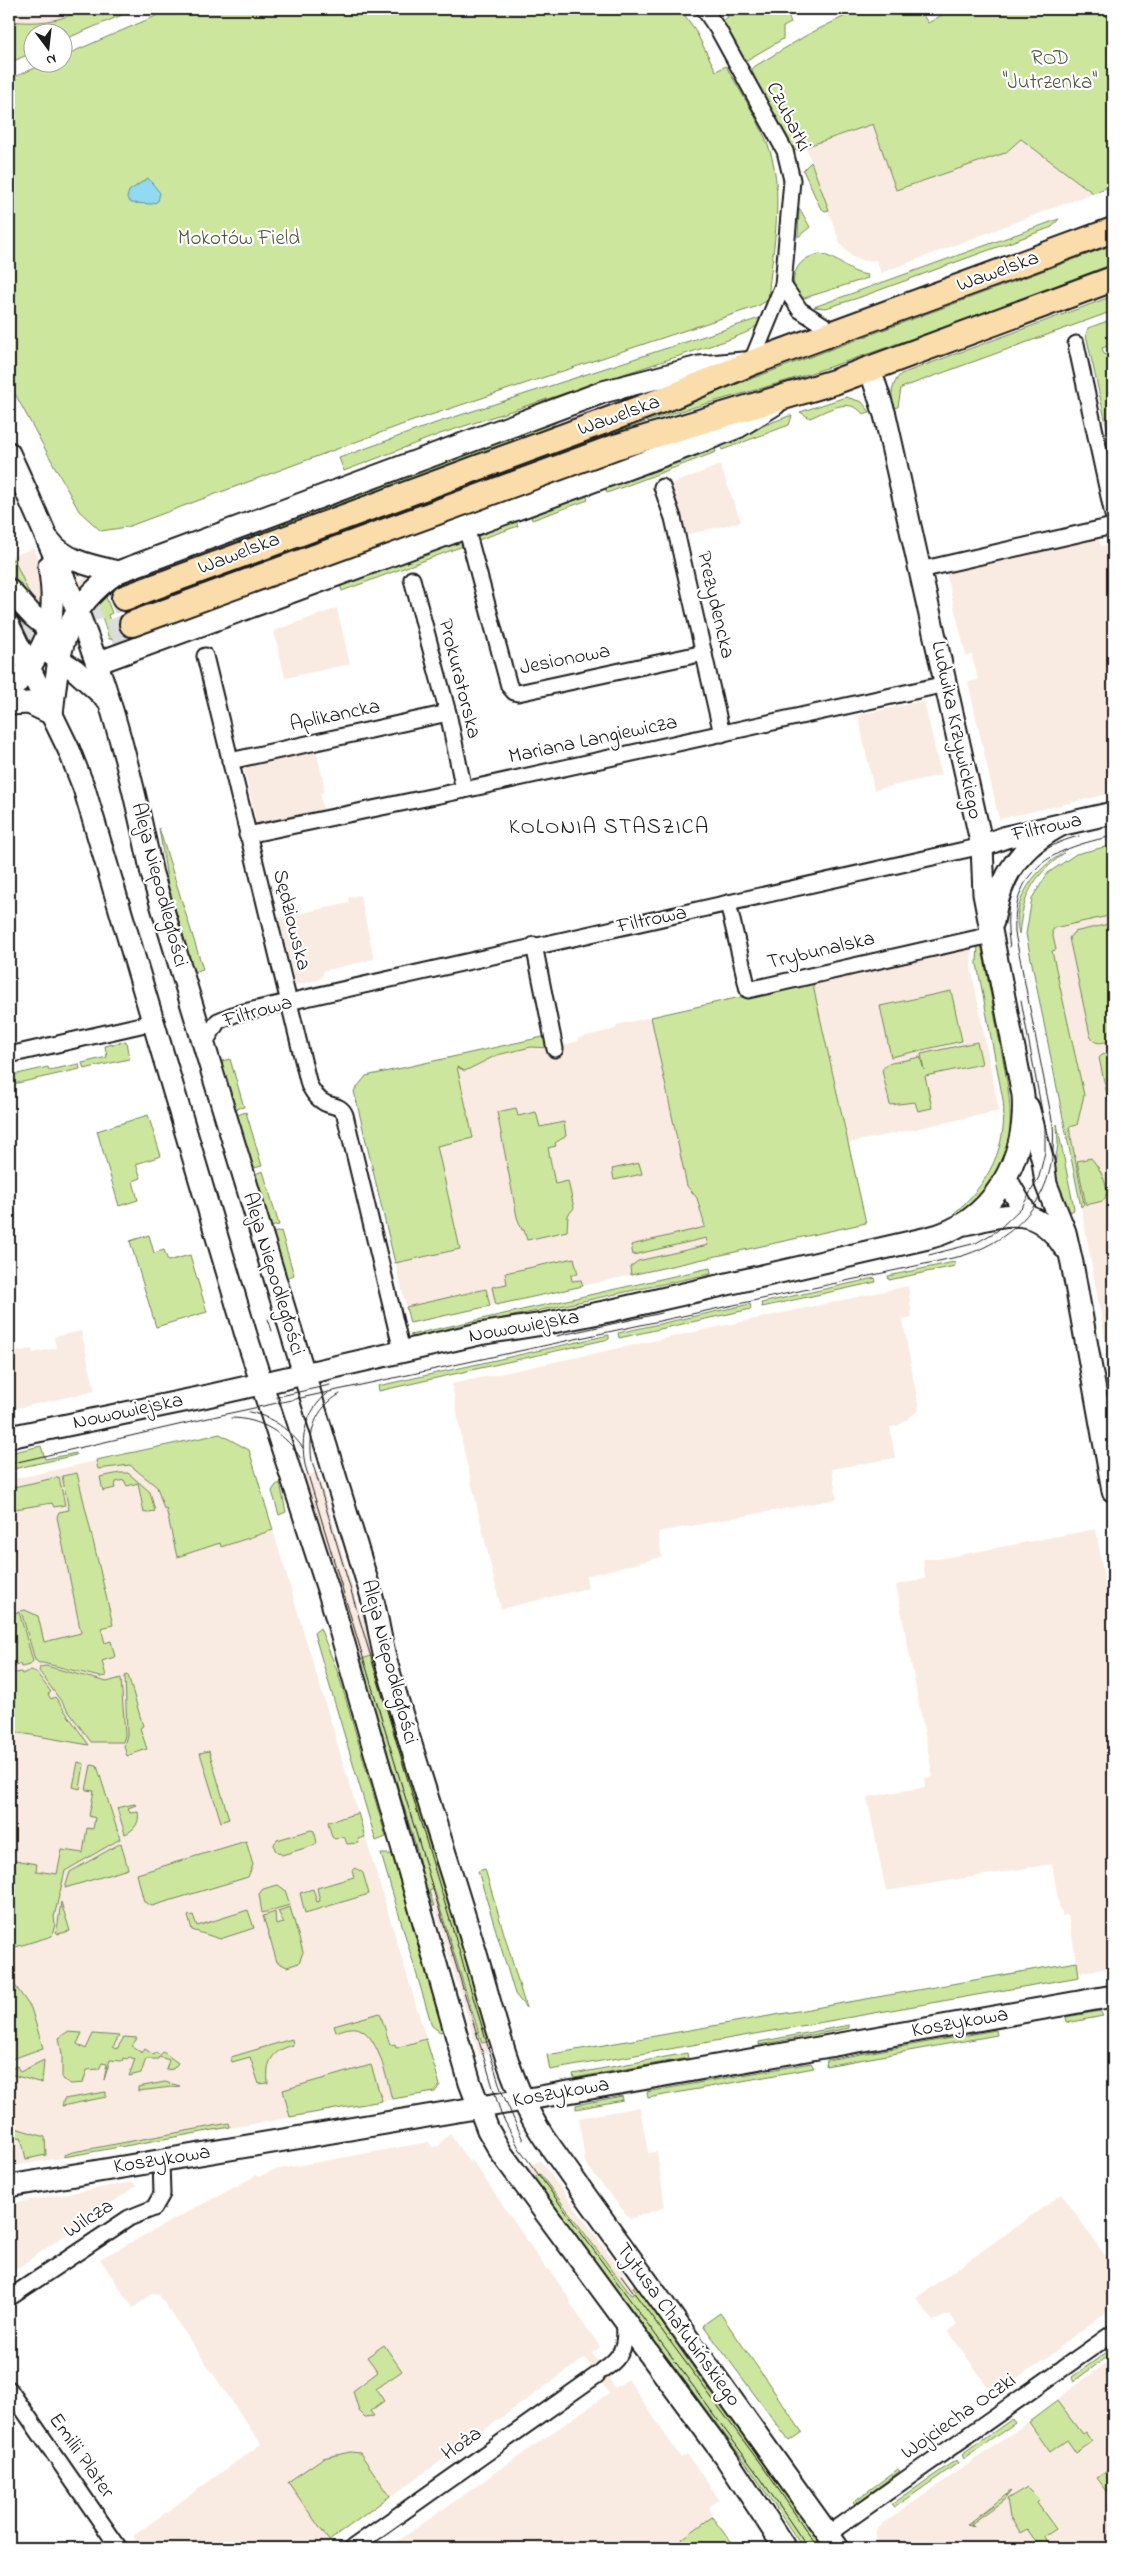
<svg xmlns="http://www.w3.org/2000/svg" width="1122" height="2557" font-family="'Indie Flower',sans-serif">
  <rect width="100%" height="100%" fill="#fff"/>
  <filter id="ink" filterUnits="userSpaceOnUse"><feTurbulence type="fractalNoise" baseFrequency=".02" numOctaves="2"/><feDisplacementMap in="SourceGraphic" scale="10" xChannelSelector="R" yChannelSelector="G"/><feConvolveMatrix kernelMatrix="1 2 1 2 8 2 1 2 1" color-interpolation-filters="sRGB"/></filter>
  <g filter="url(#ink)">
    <!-- built -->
    <g fill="#f9ebe1">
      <polygon points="9,9 128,9 32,32 9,54"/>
      <polygon points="873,124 896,190 1005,153 1021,139 1093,193 881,273 876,260 863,261 852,257 840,244 806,147"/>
      <polygon points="720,465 741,522 685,535 669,485"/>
      <polygon points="1098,535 1101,546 1109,545 1113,563 1113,793 999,819 968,682 978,680 972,655 966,656 945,569"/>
      <polygon points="34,548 53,590 158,549 163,562 9,622 9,607 11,606 9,600 9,557"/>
      <polygon points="337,608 350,664 285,678 274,631"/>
      <polygon points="924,701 941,775 874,790 858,715"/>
      <polygon points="315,744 324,785 323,793 320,793 323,811 257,825 242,760"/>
      <polygon points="1113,845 1113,1383 1083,1217 1026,934 1032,898 1048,873 1076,854"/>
      <polygon points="360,895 374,959 323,971 323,975 318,980 296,985 279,918 349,903 348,898"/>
      <polygon points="962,948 972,949 971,967 999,1111 849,1143 812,981 849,972 849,975 855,977 869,972 872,967"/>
      <polygon points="651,1017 687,1186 697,1198 711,1258 410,1323 354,1091 368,1075 547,1036 550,1050 578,1041 578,1038 616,1029 616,1025"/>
      <polygon points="908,1286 912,1318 903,1320 919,1410 898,1426 890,1427 895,1458 832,1469 837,1499 658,1532 662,1557 586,1576 588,1588 501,1609 463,1447 452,1384"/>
      <polygon points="81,1331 95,1391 9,1410 9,1358 15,1356 15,1352 32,1349 33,1353 56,1348 54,1337"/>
      <polygon points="220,1434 249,1450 440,2085 435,2092 9,2167 9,1480"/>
      <polygon points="318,1472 359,1608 365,1606 374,1655 359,1660 304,1476"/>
      <polygon points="1096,1529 1110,1617 1112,1616 1113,1623 1113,1967 1079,1973 1068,1915 1062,1916 1062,1911 1060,1910 1052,1864 886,1891 867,1797 926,1787 925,1778 933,1777 896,1585 925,1579 923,1559 938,1559"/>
      <polygon points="434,1889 482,2043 490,2041 492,2050 479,2055 429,1891"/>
      <polygon points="640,2107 648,2153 657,2152 665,2207 630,2219 585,2163 579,2118"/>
      <polygon points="450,2134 469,2162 472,2160 547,2270 549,2269 571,2301 570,2303 600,2347 592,2353 615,2388 628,2379 681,2458 687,2454 719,2499 709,2507 712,2517 735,2548 388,2548 609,2393 585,2358 319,2548 141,2548 133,2536 261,2444 159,2295 152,2294 133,2308 100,2259 257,2175 258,2177 274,2170 429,2142 432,2147 439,2146 442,2141"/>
      <polygon points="540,2160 637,2292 631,2296 540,2174 534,2178 527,2168"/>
      <polygon points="133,2182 136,2186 9,2274 9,2204"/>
      <polygon points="1062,2194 1108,2260 1113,2257 1113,2307 1059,2347 1060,2349 993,2394 948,2331 957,2325 950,2314 933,2321 916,2298"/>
      <polygon points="1113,2358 1113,2548 879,2548 876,2541 877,2530 884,2523 1057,2402 1056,2400"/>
    </g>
    <!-- green -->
    <g fill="#cce79d" stroke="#74825c">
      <path d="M84,9H136L63,40L62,32H32V53L9,63V21C37,24 59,22 84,9Z"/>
      <path d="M172,9H680L694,28L716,71L726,66C739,90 756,115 766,140C787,189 772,249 768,300L758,306L404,424L127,527L101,531L79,511L9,383V79L47,63L62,62L63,56Z"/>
      <polygon points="723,9 786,9 791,23 783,27 783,39 745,61 722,21 728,17"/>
      <polygon points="871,9 919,9 928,23 949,11 948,9 1113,9 1113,185 1093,193 1021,139 1005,153 896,190 873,124 793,151 754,83 752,68 807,35 849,14"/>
      <polygon points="811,162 829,210 825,211 820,207 803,170"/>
      <polygon points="800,209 810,227 798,237 799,211"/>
      <polygon points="1059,219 1052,227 858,298 826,308 814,307"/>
      <path d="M1113,245V264C1013,301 913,340 811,373C748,394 682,408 619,431L618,428Z"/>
      <path d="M820,254C838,257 848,273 867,275L868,278L798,300C788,279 795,258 820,254Z"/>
      <path d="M1113,296V311L901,388L898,407L893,408C891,395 891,384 901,374Z"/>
      <path d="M763,317C756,331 742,334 728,340L440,434L344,471L339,458L436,423Z"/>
      <polygon points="1113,319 1113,344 1102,348 1104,354 1113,357 1113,454 1086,335 1088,328"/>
      <path d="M846,397L862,402L870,412L863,414C849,396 827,411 810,418L800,412Z"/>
      <polygon points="789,416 792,416 789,425 722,450 719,442"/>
      <polygon points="562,418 544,431 454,465 299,522 253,535"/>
      <polygon points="713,444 716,452 607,493 604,485"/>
      <polygon points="585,492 588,500 532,520 530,512"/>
      <polygon points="515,518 518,526 478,540 472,534"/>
      <polygon points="464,537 463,546 342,591 340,585"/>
      <path d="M14,559L33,602C22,590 9,579 9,561Z"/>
      <polygon points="106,597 112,613 108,615 110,621 115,620 122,640 109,639 98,605"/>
      <polygon points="159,828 203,969 194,972 168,885"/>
      <polygon points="1113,845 1113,915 1054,928 1052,932 1056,950 1052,951 1084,1095 1077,1125 1069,1127 1084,1204 1081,1207 1026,934 1032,898 1048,873 1076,854"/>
      <path d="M1064,853C1031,879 1024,893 1019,934C1010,901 1036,867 1064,853Z"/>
      <path d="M1113,923V1040C1104,1042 1094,1047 1090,1035L1069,938L1074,932Z"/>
      <path d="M978,943H981C987,977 994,1010 1000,1044C1014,1115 1024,1168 956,1215L954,1213C989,1184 1008,1146 1003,1100L977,964Z"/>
      <polygon points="812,981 866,1223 631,1275 630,1267 638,1261 708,1245 706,1238 633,1255 631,1245 705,1227 697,1198 687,1186 651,1017"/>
      <polygon points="951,991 962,1041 891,1057 880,1006"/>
      <polygon points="547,1036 550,1048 531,1047 497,1055 465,1071 457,1067 473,1138 437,1146 460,1249 395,1263 354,1091 366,1076"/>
      <polygon points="126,1041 129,1059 84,1069 82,1063 107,1057 105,1046"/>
      <polygon points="977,1042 982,1064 925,1076 932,1108 918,1111 915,1102 890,1105 882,1070 887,1064 920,1057 924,1070 921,1054"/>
      <polygon points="1113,1052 1113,1122 1099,1058 1102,1055"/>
      <polygon points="230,1059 244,1107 235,1109 222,1061"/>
      <polygon points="79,1064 80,1069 9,1085 9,1076 48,1067 49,1070"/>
      <polygon points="516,1108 518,1116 536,1112 540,1127 564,1122 566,1136 555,1143 556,1146 548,1148 555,1184 568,1181 574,1208 568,1215 567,1231 527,1240 524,1230 522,1230 517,1217 497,1112"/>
      <polygon points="246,1112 262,1166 254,1168 237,1115"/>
      <polygon points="148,1115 161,1156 136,1164 141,1178 133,1181 138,1200 119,1206 97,1131"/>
      <polygon points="1057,1124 1074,1208 1073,1211 1067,1212 1053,1177 1058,1144"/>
      <path d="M1091,1158C1099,1167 1113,1190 1103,1201L1086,1205L1077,1161Z"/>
      <polygon points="639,1163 642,1174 614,1180 612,1169"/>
      <polygon points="263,1171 279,1225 271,1227 255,1174"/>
      <polygon points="281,1231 294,1275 286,1278 273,1233"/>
      <polygon points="149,1235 154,1253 164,1250 168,1261 190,1255 207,1312 156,1327 130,1241"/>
      <polygon points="574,1258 578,1274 571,1275 572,1281 581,1280 583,1286 496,1305 492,1287 507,1284 505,1273"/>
      <polygon points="954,1262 955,1266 889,1280 888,1276"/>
      <polygon points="710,1268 711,1274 705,1275 415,1337 410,1335"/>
      <polygon points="875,1278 876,1282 762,1307 761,1303"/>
      <polygon points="486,1289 490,1306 410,1323 406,1307"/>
      <polygon points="750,1304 751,1309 619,1338 618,1333"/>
      <polygon points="609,1335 609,1339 379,1391 378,1386"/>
      <polygon points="220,1434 249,1450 273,1530 221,1547 220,1543 177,1557 166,1508 164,1509 157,1487 130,1465 98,1469 96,1460"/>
      <polygon points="41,1446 45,1459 76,1453 76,1455 9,1470 9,1453"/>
      <polygon points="77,1473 113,1625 101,1628 105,1643 111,1641 115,1657 102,1661 106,1676 100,1677 43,1663 39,1663 35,1660 21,1611 25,1610 38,1616 44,1642 81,1633 57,1517 59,1512 69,1510 62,1476"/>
      <polygon points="120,1473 128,1473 150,1492 155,1511 144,1513 138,1483 127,1486 124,1480 116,1482 115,1488 103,1491 100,1477"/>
      <polygon points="59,1477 65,1505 54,1507 52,1503 9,1510 9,1488"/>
      <polygon points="280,1483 286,1512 279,1515 272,1491 276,1485"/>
      <polygon points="19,1612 33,1661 30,1665 21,1667 20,1664 9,1669 9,1614"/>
      <polygon points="320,1628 338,1673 386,1837 376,1841 314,1633"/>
      <polygon points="374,1655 490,2041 482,2043 434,1889 429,1891 434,1906 430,1907 415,1843 359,1660"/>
      <polygon points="46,1666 107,1682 121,1678 125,1735 123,1742 91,1742 39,1671 40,1667"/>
      <polygon points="31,1670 36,1672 51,1692 48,1694 51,1699 55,1697 89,1745 9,1731 9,1674 21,1672 22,1674"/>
      <polygon points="128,1675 143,1726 140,1728 147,1749 127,1756 124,1746 127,1735 125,1676"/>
      <polygon points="209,1751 229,1819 221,1822 200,1753"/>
      <polygon points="78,1762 84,1764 80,1789 73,1787"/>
      <polygon points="91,1765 97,1766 120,1839 65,1871 54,1917 55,1924 52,1936 9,1949 9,1910 15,1874 15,1860 37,1864 36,1871 57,1874 62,1850 83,1853 87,1828 93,1829 95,1818 89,1816 94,1791 86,1790"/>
      <path d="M134,1804L136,1805L128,1808L130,1813L138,1812C140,1822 135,1830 125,1834L117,1808Z"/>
      <polygon points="358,1813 365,1837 358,1839 359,1843 347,1844 344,1836 335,1839 332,1837 328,1822"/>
      <polygon points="311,1830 314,1831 317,1842 315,1845 282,1855 275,1850 274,1844 277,1840"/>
      <polygon points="246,1841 253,1865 248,1877 152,1906 144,1902 137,1874"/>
      <polygon points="121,1843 128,1869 65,1888 70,1872"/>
      <polygon points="381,1854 392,1854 443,2031 440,2032 432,2026"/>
      <polygon points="356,1868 363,1873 369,1894 305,1913 300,1893 313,1889 317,1902 320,1901 317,1888 354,1877 352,1871"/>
      <polygon points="485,1869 526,2008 515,1994 478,1871"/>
      <polygon points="278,1885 285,1890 290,1905 262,1913 259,1894 263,1889"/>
      <path d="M61,1902L70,1931L58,1934L56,1932C59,1922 59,1913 61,1902Z"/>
      <polygon points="290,1907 303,1952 299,1963 287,1967 277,1962 263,1916 275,1912 276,1925 284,1923 278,1911"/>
      <polygon points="248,1910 254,1928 220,1939 192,1930 188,1916 193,1915 197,1926"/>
      <polygon points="1077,1962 1079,1977 550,2070 547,2055"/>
      <polygon points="11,1980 31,2008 43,2048 9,2060 9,1986"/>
      <polygon points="1100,2011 1103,2016 1067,2023 1066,2017"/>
      <path d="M380,2013L390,2045L395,2044L396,2048L426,2039L440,2085L435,2092L392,2099C387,2081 378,2030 355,2028C349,2027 342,2030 336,2032L334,2026Z"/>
      <polygon points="849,2025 849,2028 759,2045 759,2042"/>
      <polygon points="996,2030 997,2035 826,2066 827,2060"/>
      <polygon points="67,2032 82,2033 77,2044 86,2049 93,2034 119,2036 113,2047 117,2049 124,2037 137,2038 132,2046 142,2053 145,2049 154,2055 156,2052 160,2055 163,2052 178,2063 173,2069 166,2070 169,2060 159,2057 158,2059 146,2059 141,2073 129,2076 135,2059 129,2057 127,2059 123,2058 122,2061 110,2060 104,2080 107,2064 102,2063 99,2069 87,2070 83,2083 71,2084 62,2079 62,2054 59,2038"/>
      <path d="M292,2039L293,2045C272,2051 266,2061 268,2083L259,2084L250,2057L232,2062L231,2057Z"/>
      <polygon points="687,2053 688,2058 574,2078 573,2074"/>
      <polygon points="44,2060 42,2083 9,2074 9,2070 17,2066 20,2072"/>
      <polygon points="811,2063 814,2068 648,2098 647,2092"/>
      <polygon points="371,2065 382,2101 290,2117 283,2090"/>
      <polygon points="165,2082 180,2086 138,2091 138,2087"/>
      <polygon points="106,2092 106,2097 62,2106 64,2099"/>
      <polygon points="622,2096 623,2100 576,2109 576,2105"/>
      <polygon points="229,2123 230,2127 64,2157 64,2155 73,2152"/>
      <polygon points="9,2126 45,2137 46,2155 26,2159 21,2137 9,2139"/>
      <path d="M540,2174L631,2295L637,2292L633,2287L636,2284C694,2375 763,2458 822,2548H803L748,2466L534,2178Z"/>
      <polygon points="720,2313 802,2432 789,2441 703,2325"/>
      <polygon points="384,2345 402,2371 376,2389 384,2401 370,2411 374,2416 365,2417 359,2411 353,2391 378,2372 367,2357"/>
      <polygon points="1107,2352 1110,2355 1074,2381 1072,2377"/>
      <polygon points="1057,2401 1082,2434 1085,2432 1092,2442 1076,2453 1067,2440 1050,2452 1029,2422"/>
      <polygon points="1012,2419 1015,2423 964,2459 962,2455"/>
      <polygon points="350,2452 360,2453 390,2496 329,2541 288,2482 323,2458"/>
      <polygon points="956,2460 958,2463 894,2508 891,2505"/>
      <polygon points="1113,2467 1113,2487 1107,2491 1097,2478"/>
      <polygon points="898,2469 900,2471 855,2504 853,2502"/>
      <polygon points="1027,2487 1040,2500 1037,2503 1056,2529 1044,2537 1047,2544 1044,2548 1040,2547 1027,2529 1020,2533 1010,2517 1007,2499"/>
      <polygon points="1011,2491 1004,2500 971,2524 974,2527 967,2525"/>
      <polygon points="712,2517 733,2545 729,2548 688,2548 682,2539"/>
    </g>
    <!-- water -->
    <polygon fill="#91dbf2" stroke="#628f9c" points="148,178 160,193 158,201 152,204 131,203 127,198 129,191"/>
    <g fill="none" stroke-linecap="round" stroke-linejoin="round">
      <!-- primary-tunnel -->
      <g stroke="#ddd" stroke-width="24" stroke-dasharray="24 12" stroke-linecap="butt">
        <polyline points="9,639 124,598"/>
        <polyline points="9,671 132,624"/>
      </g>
      <!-- street casing -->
      <g stroke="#1c1c1c" stroke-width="19">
        <g id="street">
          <polyline points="704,9 719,31 785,151 792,180 783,285 751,363"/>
          <polyline points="783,285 800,310 834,332"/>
          <polyline points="1076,344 1113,515"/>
          <polyline points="662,487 673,518 722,734"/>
          <polyline points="466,527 509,686 514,692 518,693 704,653"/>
          <polyline points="920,570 1113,526"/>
          <polyline points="412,579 448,713 464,790"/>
          <path d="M205,656L309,1085C313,1092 317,1099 325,1103C333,1107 341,1105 345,1115L402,1351"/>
          <polyline points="230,761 448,713"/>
          <polyline points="247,835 464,790 946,684"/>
          <polyline points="728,903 748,990 991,935"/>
          <polyline points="534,945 555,1049"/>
          <polyline points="204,1044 218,1021 235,1014 982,846"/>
          <polyline points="9,1055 154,1022"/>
          <polyline points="9,2298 129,2218 154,2208 162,2194 161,2161"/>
          <path d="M603,2370C623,2357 627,2344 624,2320"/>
          <polyline points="9,2389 119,2548"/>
          <polyline points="828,2534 1113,2333"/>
          <polyline points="352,2548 597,2375"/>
        </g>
      </g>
      <!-- secondary casing -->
      <g stroke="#1c1c1c" stroke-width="25">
        <g id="secondary">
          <path d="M9,453C40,522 72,592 97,664C121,732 137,803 152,874L371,1594C378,1617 380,1641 387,1665C414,1758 445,1851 473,1944C493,2008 507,2084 545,2139L838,2548"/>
          <path d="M49,540C65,562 93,566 118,572"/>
          <polyline points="9,590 33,616 58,636"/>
          <polyline points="9,626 69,750 84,788 246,1335 332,1602 470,2083 488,2130 502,2154 726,2458 785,2548"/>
          <polyline points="49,653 75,670 107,699"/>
          <polyline points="97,663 713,437 738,427 775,404"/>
          <path d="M9,692C47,650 59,623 49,566"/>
          <polyline points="9,704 29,703 52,714"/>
          <path d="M52,714C59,652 61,610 118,572L603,392L699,367L743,363"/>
          <polyline points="982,846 1006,837 1113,813"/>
          <path d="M993,922C1000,875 1021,845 1063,824"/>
          <polyline points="1028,1107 1043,1161 1046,1184 1065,1232 1072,1263 1113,1491"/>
          <polyline points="1006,1179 1027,1215"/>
          <path d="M966,1224C1009,1213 1037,1205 1064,1247"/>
          <path d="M9,1437L203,1397L479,1334L543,1324L609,1311L928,1238C992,1223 1028,1159 1023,1095L984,894L982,846L885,415L870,369"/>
          <polyline points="9,2186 523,2100 1113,1996"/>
        </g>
      </g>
      <!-- primary casing -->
      <g stroke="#1c1c1c" stroke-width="28">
        <g id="primary">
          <polyline points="124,598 673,396 751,363 1113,230"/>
          <polyline points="132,624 615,447 834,382 1113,279"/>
        </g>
      </g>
      <!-- street -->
      <use href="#street" stroke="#fff" stroke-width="15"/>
      <!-- secondary -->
      <use href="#secondary" stroke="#fff" stroke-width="21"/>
      <!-- primary -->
      <use href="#primary" stroke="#faddab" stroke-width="24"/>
      <!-- tram -->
      <g stroke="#1c1c1c" stroke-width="1">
        <path d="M1010,947C1000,891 1022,850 1079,836"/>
        <polyline points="929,1255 976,1243 997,1231 1022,1207 1039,1177 1045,1152 1045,1127 1021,1000"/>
        <polyline points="268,1319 272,1331"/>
        <polyline points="557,1336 662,1313"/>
        <path d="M328,1393C305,1412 300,1437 305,1465L501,2114L519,2148L761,2479L808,2548"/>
        <path d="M340,1394C314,1409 308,1433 312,1461L501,2090L523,2140"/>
        <polyline points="276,1397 330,1385"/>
        <path d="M249,1412C271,1416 290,1430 303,1448"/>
        <path d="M231,1418C260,1418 287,1434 301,1459"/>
        <path d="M9,1464L226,1414L962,1256C1024,1236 1058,1191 1053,1125L1015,933C1012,865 1057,848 1113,836"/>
        <polyline points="621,2275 768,2474 818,2548"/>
      </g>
    </g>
  </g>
  <g text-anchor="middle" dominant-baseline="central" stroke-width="4.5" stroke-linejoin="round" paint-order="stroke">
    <!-- park labels -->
    <g font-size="21" fill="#515943" stroke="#fff">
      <text x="1050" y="59">ROD<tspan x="1050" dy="24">"Jutrzenka"</tspan></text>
      <text x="239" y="239">Mokotów Field</text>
    </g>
    <!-- street labels -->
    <g font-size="21" fill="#1c1c1c" stroke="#fff">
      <text transform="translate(788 117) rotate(63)">Czubatki</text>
      <text transform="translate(998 272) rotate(-20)">Wawelska</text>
      <text transform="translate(619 416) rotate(-20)">Wawelska</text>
      <text transform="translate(239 554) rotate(-21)">Wawelska</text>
      <text transform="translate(715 605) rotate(77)">Prezydencka</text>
      <text transform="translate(565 660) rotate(-11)">Jesionowa</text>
      <text transform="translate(459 679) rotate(76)">Prokuratorska</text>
      <text transform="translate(335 716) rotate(-12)">Aplikancka</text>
      <text transform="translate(956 730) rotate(78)">Ludwika Krzywickiego</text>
      <text transform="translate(593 740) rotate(-12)">Mariana Langiewicza</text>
      <text transform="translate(1047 828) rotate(-13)">Filtrowa</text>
      <text transform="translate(159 885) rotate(75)">Aleja Niepodległości</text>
      <text transform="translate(291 920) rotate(76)">Sędziowska</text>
      <text transform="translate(652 920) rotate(-12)">Filtrowa</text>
      <text transform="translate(821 951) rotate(-13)">Trybunalska</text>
      <text transform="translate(258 1012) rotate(-16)">Filtrowa</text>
      <text transform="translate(273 1274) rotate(73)">Aleja Niepodległości</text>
      <text transform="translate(524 1327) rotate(-10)">Nowowiejska</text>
      <text transform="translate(128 1412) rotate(-12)">Nowowiejska</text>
      <text transform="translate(389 1662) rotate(75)">Aleja Niepodległości</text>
      <text transform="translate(960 2023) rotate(-10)">Koszykowa</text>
      <text transform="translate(561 2093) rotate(-10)">Koszykowa</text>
      <text transform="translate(162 2160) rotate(-9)">Koszykowa</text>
      <text transform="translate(89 2219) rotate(-33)">Wilcza</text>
      <text transform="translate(678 2325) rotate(54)">Tytusa Chałubińskiego</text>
      <text transform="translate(959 2417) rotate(-35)">Wojciecha Oczki</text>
      <text transform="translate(462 2444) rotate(-35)">Hoża</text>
      <text transform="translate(81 2456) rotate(55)">Emilii Plater</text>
    </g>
    <!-- neighbourhood labels -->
    <g font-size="22" letter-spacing="1" fill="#1c1c1c" stroke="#fff">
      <text x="609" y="828">KOLONIA STASZICA</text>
    </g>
  </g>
  <!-- margin -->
  <rect width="1122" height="2557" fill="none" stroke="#fff" stroke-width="30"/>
  <rect x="15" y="15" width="1092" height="2527" fill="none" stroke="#1c1c1c" stroke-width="2" filter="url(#ink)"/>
  <!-- north arrow -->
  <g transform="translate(48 48) rotate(165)"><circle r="24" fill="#ffffff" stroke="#a4a4a4"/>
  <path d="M0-4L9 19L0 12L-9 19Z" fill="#1c1c1c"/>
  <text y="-8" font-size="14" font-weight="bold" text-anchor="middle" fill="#1c1c1c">N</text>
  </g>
</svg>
